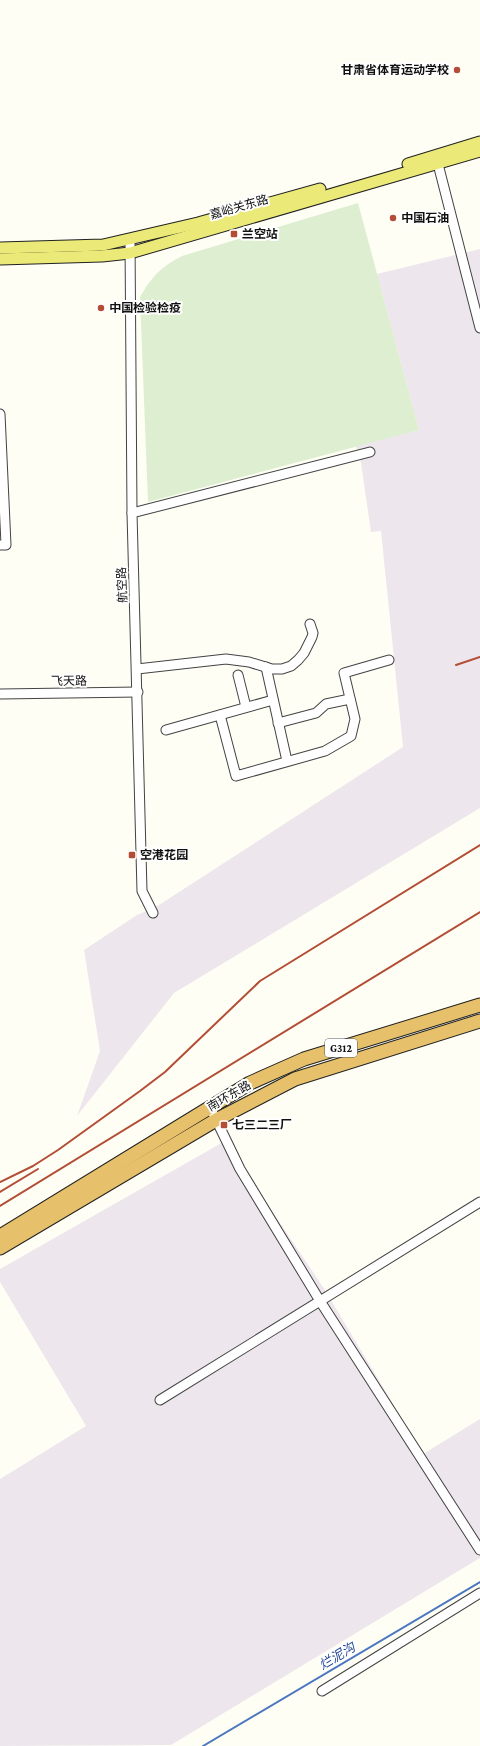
<svg xmlns="http://www.w3.org/2000/svg" width="480" height="1746" font-family="'Crimson Pro','Noto Sans SC',serif">
  <rect width="100%" height="100%" fill="#fefef5"/>
  <!-- industrial -->
  <g fill="#eee6ed">
    <polygon points="480,249 480,808 174,993 77,1116 100,1051 84,950 137,915 159,905 403,747 381,531 371,532 361,463 356,446 419,430 377,274"/>
    <polygon points="225,1141 323,1287 423,1454 480,1419 480,1558 171,1745 0,1746 0,1479 86,1426 0,1282 0,1269"/>
  </g>
  <!-- pitch -->
  <path fill="#ddeed1" d="M358,203L419,430L148,502L140,297C152,276 161,267 182,256Z"/>
  <g fill="none" stroke-linecap="round" stroke-linejoin="round">
    <!-- stream -->
    <polyline stroke="#4c77c0" stroke-width="2" points="203,1746 480,1582"/>
    <!-- minor casing -->
    <g stroke="#434343" stroke-width="11">
      <g id="minor">
        <polyline points="438,164 480,328"/>
        <polyline points="130,240 132,513 142,891 153,913"/>
        <polyline points="0,414 6,545 0,545"/>
        <polyline points="132,513 370,452"/>
        <polyline points="266,667 287,761"/>
        <polyline points="137,669 226,659 249,662 272,669 282,669 291,666 298,660 304,653 312,637 313,633 310,624"/>
        <polyline points="238,675 246,707"/>
        <polyline points="0,694 138,692"/>
        <polyline points="220,715 236,776 325,751 351,736 355,719 344,673 389,660"/>
        <polyline points="278,723 316,713 326,704 350,699"/>
        <polyline points="166,730 273,700"/>
        <polyline points="210,1107 240,1169 320,1301 480,1550"/>
        <polyline points="160,1400 480,1202"/>
        <polyline points="322,1691 480,1593"/>
      </g>
    </g>
    <!-- major casing -->
    <g stroke="#212121" stroke-width="13">
      <g id="major">
        <polyline points="408,164 480,142"/>
        <polyline points="0,248 103,245 198,223 320,189"/>
        <polyline points="0,259 102,256 130,253 480,151"/>
      </g>
    </g>
    <!-- highway casing -->
    <g stroke="#212121" stroke-width="15">
      <g id="highway">
        <polyline points="0,1236 250,1083 304,1059 480,1005"/>
        <polyline points="0,1248 216,1120 295,1079 480,1021"/>
      </g>
    </g>
    <!-- minor -->
    <use href="#minor" stroke="#fff" stroke-width="9"/>
    <!-- major -->
    <use href="#major" stroke="#ebea78" stroke-width="11"/>
    <!-- highway -->
    <use href="#highway" stroke="#e6c06b" stroke-width="13"/>
    <!-- rail -->
    <g stroke="#b34d35" stroke-width="2">
      <polyline points="456,665 480,657"/>
      <polyline points="0,1182 33,1166 58,1150 140,1091 165,1072 260,981 480,845"/>
      <polyline points="0,1192 38,1169"/>
      <polyline points="0,1206 480,912"/>
    </g>
  </g>
  <!-- markers -->
  <g fill="#b34d35" stroke="#fff" stroke-width="1.5">
    <circle cx="457" cy="70" r="4"/>
    <circle cx="393" cy="218" r="4"/>
    <rect x="230" y="230" width="8" height="8" rx="2"/>
    <circle cx="101" cy="308" r="4"/>
    <rect x="128" y="851" width="8" height="8" rx="2"/>
    <rect x="220" y="1121" width="8" height="8" rx="2"/>
  </g>
  <g text-anchor="middle" dominant-baseline="central" stroke-width="4" stroke-linejoin="round" paint-order="stroke">
    <!-- shield labels -->
    <rect fill="#fff" stroke="#585858" stroke-width="1" x="325" y="1039" width="32" height="18" rx="3"/>
    <g font-size="11" font-weight="bold" fill="#101010">
      <text x="341" y="1048">G312</text>
    </g>
    <!-- poi labels -->
    <g font-size="12" font-weight="bold" fill="#101010" stroke="#fff" text-anchor="start">
      <text x="449" y="70" text-anchor="end">甘肃省体育运动学校</text>
      <text x="401" y="218">中国石油</text>
      <text x="242" y="234">兰空站</text>
      <text x="109" y="308">中国检验检疫</text>
      <text x="140" y="855">空港花园</text>
      <text x="232" y="1125">七三二三厂</text>
    </g>
    <!-- street labels -->
    <g font-size="12" fill="#101010" stroke="#fff">
      <text transform="translate(239 207) rotate(-16)">嘉峪关东路</text>
      <text transform="translate(122 585) rotate(-92)">航空路</text>
      <text transform="translate(69 681) rotate(-1)">飞天路</text>
      <text transform="translate(229 1096) rotate(-30)">南环东路</text>
    </g>
    <!-- water labels -->
    <g font-size="13" font-style="italic" fill="#254a97" stroke="#fff">
      <text transform="translate(337 1656) rotate(-31)">烂泥沟</text>
    </g>
  </g>
</svg>
